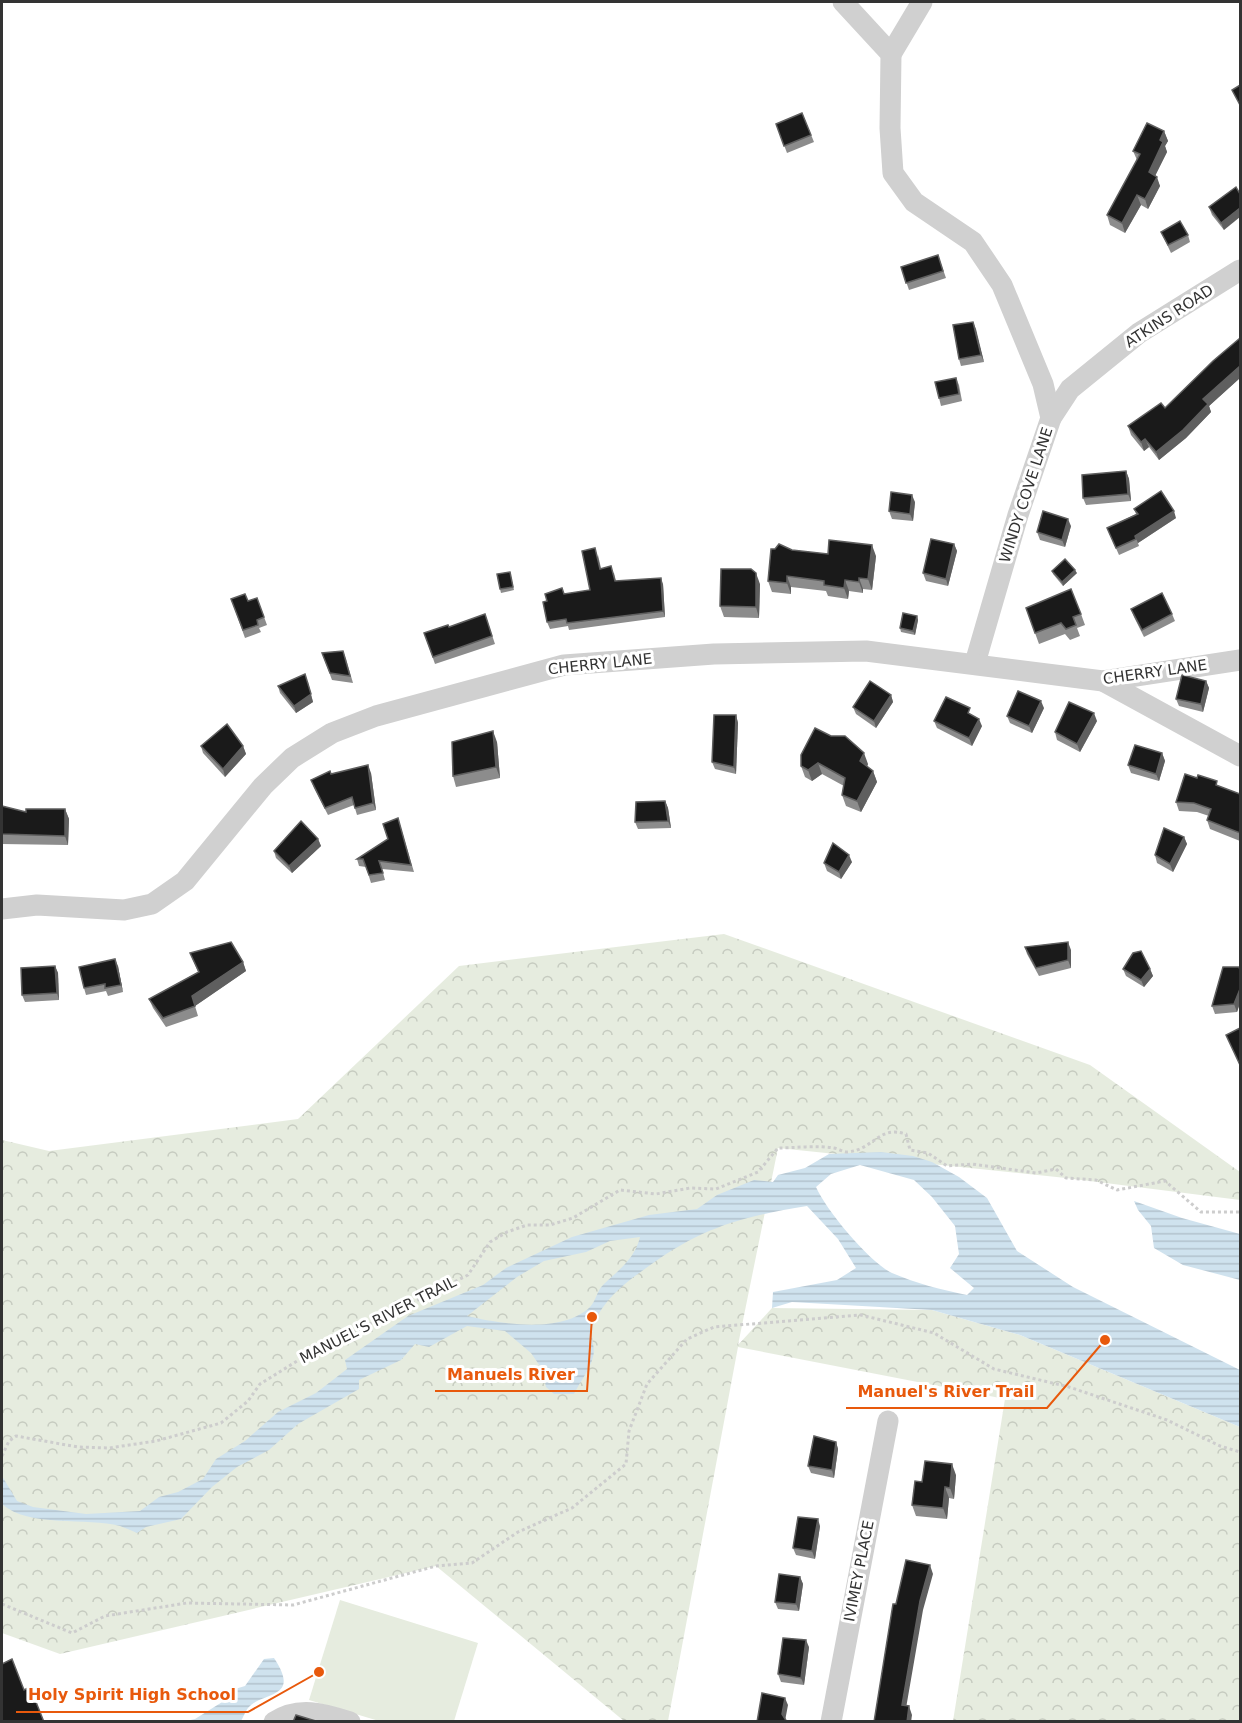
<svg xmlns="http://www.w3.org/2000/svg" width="1242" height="1723" font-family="'DejaVu Sans',sans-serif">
  <defs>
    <pattern id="forest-crowns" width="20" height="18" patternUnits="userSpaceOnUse" patternTransform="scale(1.5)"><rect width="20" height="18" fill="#e6ecdf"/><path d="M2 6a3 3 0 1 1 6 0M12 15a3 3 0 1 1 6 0" fill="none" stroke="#c6cbc0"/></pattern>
    <pattern id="water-rules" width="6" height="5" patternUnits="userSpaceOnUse" patternTransform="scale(1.5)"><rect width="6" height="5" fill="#cfe2ee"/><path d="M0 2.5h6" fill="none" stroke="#b2c2cd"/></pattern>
  </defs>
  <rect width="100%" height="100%" fill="#fff"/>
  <!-- green -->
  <polygon fill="#e6ecdf" points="340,1600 478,1643 454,1721 379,1721 309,1700"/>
  <!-- forest -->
  <polygon fill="url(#forest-crowns)" points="724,934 1090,1065 1240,1172 1240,1200 1066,1178 778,1148 738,1345 772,1308 932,1310 1020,1335 1240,1427 1240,1721 953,1721 1005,1399 738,1347 668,1721 624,1721 436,1566 60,1654 2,1633 2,1140 49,1151 298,1119 459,966"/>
  <!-- water -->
  <g fill="url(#water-rules)" fill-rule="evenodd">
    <path d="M881,1152L913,1156L932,1162L959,1177L987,1198L1017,1251L1073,1287L1240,1370V1427L1020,1335L932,1310L792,1302L772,1308L773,1292L837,1280L856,1268L838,1239L807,1206C738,1217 698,1229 642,1271C622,1285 603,1301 593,1325C589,1334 596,1347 593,1357C590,1369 580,1382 574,1394H554L546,1387L542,1369L531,1353L505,1331L467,1326L429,1347L415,1344L401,1360L359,1380V1389L298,1424L269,1450L237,1467L212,1487L181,1519L146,1527L137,1533C132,1531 126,1528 120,1526C88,1517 28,1528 2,1504V1476L17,1501L33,1507L86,1514L140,1511L159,1497L178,1492L203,1479L216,1459L245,1441L278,1412L316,1393L347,1369L345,1360L408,1316L483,1285L506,1268L572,1237L649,1215L697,1209L717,1195L754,1180L773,1182L778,1175L805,1168L829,1154ZM860,1165L914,1180L932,1197L955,1226L959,1254L950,1268L974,1288L967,1295C942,1290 915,1283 892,1273C869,1262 826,1210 816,1187L831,1174ZM640,1237C635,1258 620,1269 604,1284C597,1290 596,1301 590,1307C562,1334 501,1324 467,1316L517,1277L544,1261L586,1252L610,1241Z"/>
    <polygon points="1134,1201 1182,1218 1240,1234 1240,1280 1183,1265 1154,1248 1151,1226 1138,1210"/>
    <path d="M274,1658C302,1700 262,1691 248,1708C245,1712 243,1718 241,1721H186L195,1719L227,1699L235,1689L245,1686L264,1659Z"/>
  </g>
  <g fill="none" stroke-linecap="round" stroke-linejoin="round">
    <!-- path -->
    <g stroke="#cdcdcd" stroke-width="3" stroke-dasharray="3 3" stroke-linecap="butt">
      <path d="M2,1456L9,1441L16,1436L78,1447L109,1448L156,1441L221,1423L248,1401L260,1384L302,1358L468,1275L490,1242L507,1232L527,1225H550L573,1218L620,1190L656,1194L690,1188L716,1189L758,1172L778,1148C795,1148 817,1145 834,1148C839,1149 843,1152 847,1152C874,1150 878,1125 906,1134L910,1150L928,1153L947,1166L972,1164L1036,1173L1056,1169L1066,1178L1096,1180L1117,1190L1165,1181L1201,1212H1240"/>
      <polyline points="2,1604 72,1633 105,1616 187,1603 293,1605 436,1566 472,1563 518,1532 572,1508 626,1464 629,1431 647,1384 687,1339 714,1327 861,1315 934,1333 994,1369 1069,1387 1167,1420 1220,1446 1240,1452"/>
    </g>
    <!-- minor -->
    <g stroke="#d0d0d0" stroke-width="21">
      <polyline points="843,2 891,54 890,128 893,173 914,202 973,242 1002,285 1043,384 1051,418 1018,515 975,663"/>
      <polyline points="891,54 922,2"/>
      <polyline points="1051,418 1070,389 1139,333 1240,270"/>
      <polyline points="1103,681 1240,756"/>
      <polyline points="2,909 37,905 124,910 152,904 185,881 263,786 292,758 332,733 376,716 564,665 714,654 866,651 1103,681 1240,660"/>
      <path d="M274,1722C298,1706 323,1713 350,1722"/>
      <polyline points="831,1722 888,1421"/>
    </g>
  </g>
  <!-- wall -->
  <g fill="#8c8c8c">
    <polygon points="802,113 814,142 787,153 776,124"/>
    <polygon points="1164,131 1168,141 1165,146 1167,152 1155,176 1160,186 1148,209 1141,205 1125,233 1110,225 1107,215 1137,160 1133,151"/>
    <polygon points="1236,187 1224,230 1212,215 1209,207"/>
    <polygon points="1161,232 1188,235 1190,242 1171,253"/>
    <polygon points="938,255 946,278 909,290 901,267"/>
    <polygon points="973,322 984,362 961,366 959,359"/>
    <polygon points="956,378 959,385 962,401 941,406 939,398"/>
    <polygon points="1240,378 1209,406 1211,412 1186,438 1159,460 1149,447 1144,451 1131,435 1128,426 1165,408"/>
    <polygon points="1126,471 1129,479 1131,501 1086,505 1083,498"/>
    <polygon points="915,502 913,521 892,519 889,511"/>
    <polygon points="1134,509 1176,518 1138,543 1139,546 1119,555 1107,528 1136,514"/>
    <polygon points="1071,526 1065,547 1040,540 1037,532"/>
    <polygon points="954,544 957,551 948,586 926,581 923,573"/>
    <polygon points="792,550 828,554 876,556 872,590 863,589 863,593 849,591 848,599 828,596 826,591 791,587 791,594 772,592 768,581"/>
    <polygon points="598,555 601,568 614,573 616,581 663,584 665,617 569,630 568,626 550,629 547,622 547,601 565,594 590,590"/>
    <polygon points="1052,571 1077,573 1063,586 1053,574"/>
    <polygon points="510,572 514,590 501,593 500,589"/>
    <polygon points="760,584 759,618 724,617 720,606"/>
    <polygon points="257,598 267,625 259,628 261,632 245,638 231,599 248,601"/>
    <polygon points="1026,608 1081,614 1085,625 1077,628 1080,636 1070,640 1065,634 1039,644"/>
    <polygon points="1131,609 1172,614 1175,621 1144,637 1134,617"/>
    <polygon points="485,614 495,644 435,664 424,633 449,627"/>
    <polygon points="917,616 918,620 915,635 901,632 900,628"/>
    <polygon points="343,651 346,659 353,683 332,680 322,653"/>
    <polygon points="1206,681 1209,688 1203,712 1179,706 1176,699"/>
    <polygon points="308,682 313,702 296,713 280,693 278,686"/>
    <polygon points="891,695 893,702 876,728 856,714 853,707"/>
    <polygon points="1044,708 1032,733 1010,723 1007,716"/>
    <polygon points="736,715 738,723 736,774 715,769 712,762"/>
    <polygon points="934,721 982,726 972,746 937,728"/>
    <polygon points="1097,721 1080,752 1057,740 1055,732"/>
    <polygon points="497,742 500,778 456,787 453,776"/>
    <polygon points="201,746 243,746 246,754 225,777 203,753"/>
    <polygon points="1162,753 1165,761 1159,781 1131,773 1128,765"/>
    <polygon points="801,755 868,764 867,767 873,771 877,782 861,812 846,806 842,795 844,786 822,774 812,781 805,777 801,766"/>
    <polygon points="371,773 376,810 357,815 354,805 328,815 314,788 311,780 331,774"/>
    <polygon points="1219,786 1240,794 1240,841 1210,829 1207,820 1209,816 1197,812 1179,811 1176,802"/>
    <polygon points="665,801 668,808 671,828 638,829 635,822"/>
    <polygon points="2,806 26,812 65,809 69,819 68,845 2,844"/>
    <polygon points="398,818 414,872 382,869 385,880 371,883 366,867 359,866 357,859 388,839"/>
    <polygon points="1184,837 1187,844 1173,872 1157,863 1155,855"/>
    <polygon points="318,839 321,846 292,873 276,858 274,851"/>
    <polygon points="852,862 841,879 827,871 824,863"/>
    <polygon points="1025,947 1071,950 1071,968 1039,976 1027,954"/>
    <polygon points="190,953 243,962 246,971 195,1006 198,1016 166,1027 153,1008 149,999 198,972"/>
    <polygon points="55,966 58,973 59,1000 25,1002 22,995"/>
    <polygon points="118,966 123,992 108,996 106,991 86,995 84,988"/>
    <polygon points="1123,969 1150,969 1153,976 1144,987 1126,976"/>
    <polygon points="1240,970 1240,1003 1237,1012 1215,1014 1212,1006"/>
    <polygon points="836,1442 838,1449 834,1478 811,1473 808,1466"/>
    <polygon points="956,1475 954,1499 949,1498 947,1519 916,1516 912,1505 922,1482"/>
    <polygon points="820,1526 815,1559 796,1555 793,1548"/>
    <polygon points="800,1577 803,1584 799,1611 778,1609 775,1602"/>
    <polygon points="809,1647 804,1685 781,1682 778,1674"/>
  </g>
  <!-- shaded-wall -->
  <g fill="#5f5f5f">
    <polygon points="1164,131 1168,141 1165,146 1167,152 1152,182 1149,172 1160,140"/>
    <polygon points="1157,177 1160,186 1148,209 1145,199"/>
    <polygon points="1137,195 1141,205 1125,233 1122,223"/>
    <polygon points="1240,208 1240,217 1224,230 1221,223"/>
    <polygon points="973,322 976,329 984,362 981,355"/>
    <polygon points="1240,366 1240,378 1209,406 1211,412 1186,438 1159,460 1156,452 1203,399"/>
    <polygon points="1145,439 1149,447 1144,451 1141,442"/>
    <polygon points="1126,471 1129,479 1131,501 1128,494"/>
    <polygon points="912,495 915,502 913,521 910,514"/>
    <polygon points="1174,511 1176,518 1138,543 1135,536"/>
    <polygon points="1068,519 1071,526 1065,547 1062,540"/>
    <polygon points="954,544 957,551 948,586 946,579"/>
    <polygon points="872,545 876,556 872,590 868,579"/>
    <polygon points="1075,570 1077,573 1063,586 1062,582"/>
    <polygon points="756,573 760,584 759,618 756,607"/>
    <polygon points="787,576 791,587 791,594 787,583"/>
    <polygon points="661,578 663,584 665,617 663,611"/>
    <polygon points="859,578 863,589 863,593 859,582"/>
    <polygon points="845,580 849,591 848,599 844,588"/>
    <polygon points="917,616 918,620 915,635 913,631"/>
    <polygon points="305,674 313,702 296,713 294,706"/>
    <polygon points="1206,681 1209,688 1203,712 1201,704"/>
    <polygon points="891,695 893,702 876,728 874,721"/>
    <polygon points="1041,701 1044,708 1032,733 1029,726"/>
    <polygon points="1094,713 1097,721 1080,752 1077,744"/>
    <polygon points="736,715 738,723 736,774 734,767"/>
    <polygon points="979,719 982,726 972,746 969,738"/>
    <polygon points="493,731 497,742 500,778 496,767"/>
    <polygon points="243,746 246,754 225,777 223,769"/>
    <polygon points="864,753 868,764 864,772 860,761"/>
    <polygon points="1162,753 1165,761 1159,781 1156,774"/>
    <polygon points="818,763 822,774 812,781 808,770"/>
    <polygon points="368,765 371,773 376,810 373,803"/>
    <polygon points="873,771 877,782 861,812 857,801"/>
    <polygon points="665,801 668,808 671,828 668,821"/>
    <polygon points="65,809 69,819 68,845 65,836"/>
    <polygon points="1184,837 1187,844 1173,872 1170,864"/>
    <polygon points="318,839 321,846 292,873 289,866"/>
    <polygon points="849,855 852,862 841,879 839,872"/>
    <polygon points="1068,942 1071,950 1071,968 1068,960"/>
    <polygon points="115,959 118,966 123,992 121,985"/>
    <polygon points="243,962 246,971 195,1006 198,1016 192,996"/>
    <polygon points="55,966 58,973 59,1000 57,993"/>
    <polygon points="1150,969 1153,976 1144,987 1141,980"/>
    <polygon points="1240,989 1240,1003 1237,1012 1234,1004"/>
    <polygon points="836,1442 838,1449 834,1478 832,1470"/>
    <polygon points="952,1464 956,1475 954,1499 950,1488"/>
    <polygon points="945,1487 949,1498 947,1519 943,1508"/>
    <polygon points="818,1519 820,1526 815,1559 812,1551"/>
    <polygon points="930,1565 933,1574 923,1610 905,1714 902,1705 920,1601"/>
    <polygon points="800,1577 803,1584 799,1611 796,1604"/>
    <polygon points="806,1640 809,1647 804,1685 801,1678"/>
    <polygon points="785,1698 788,1705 785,1721 782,1714"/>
    <polygon points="909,1706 912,1715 911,1722 907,1722"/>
  </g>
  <!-- building -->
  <g fill="#1a1a1a" stroke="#5f5f5f" stroke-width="1.5">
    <polygon points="1240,85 1240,105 1232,90"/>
    <polygon points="802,113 811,135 784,146 776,124"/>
    <polygon points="1147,123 1164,131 1160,140 1163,142 1149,172 1157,177 1145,199 1137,195 1122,223 1107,215 1140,154 1133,151"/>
    <polygon points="1236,187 1240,194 1240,208 1221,223 1209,207"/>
    <polygon points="1180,221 1188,235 1168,245 1161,232"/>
    <polygon points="938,255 943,271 906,283 901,267"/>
    <polygon points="973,322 981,355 959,359 953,325"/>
    <polygon points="1240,338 1240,366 1203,399 1208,404 1183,430 1156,452 1145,439 1141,442 1128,426 1161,403 1165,408 1213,361"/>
    <polygon points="956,378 959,394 939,398 935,382"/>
    <polygon points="1126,471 1128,494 1083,498 1082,475"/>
    <polygon points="1161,491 1174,511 1135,536 1136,539 1116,548 1107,528 1138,514 1134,509"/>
    <polygon points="891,492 912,495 910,514 889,511"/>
    <polygon points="1043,511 1068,519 1062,540 1037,532"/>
    <polygon points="931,539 954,544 946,579 923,573"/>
    <polygon points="829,540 872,545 868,579 859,578 859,582 845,580 844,588 824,585 824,581 787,576 787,583 768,581 771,549 775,549 779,544 792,550 828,554"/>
    <polygon points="595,548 600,569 611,566 615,581 661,578 663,611 567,623 566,619 547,622 543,602 547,601 545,594 562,588 564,594 590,590 582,551"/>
    <polygon points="1065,559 1075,570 1062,582 1052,571"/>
    <polygon points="721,569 751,569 756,573 756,607 720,606"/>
    <polygon points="510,572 513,587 500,589 497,574"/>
    <polygon points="1071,589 1081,614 1073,617 1076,625 1066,629 1061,623 1035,633 1026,608"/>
    <polygon points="1162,593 1172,614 1142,630 1131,609"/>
    <polygon points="245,594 248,601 257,598 264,617 257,620 258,625 243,630 231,599"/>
    <polygon points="903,613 917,616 913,631 900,628"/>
    <polygon points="485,614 492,636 433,657 424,633 448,625 449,627"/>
    <polygon points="343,651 350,676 330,673 322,653"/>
    <polygon points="305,674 311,694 294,706 278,686"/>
    <polygon points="1182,675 1206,681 1201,704 1176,699"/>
    <polygon points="870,681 891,695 874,721 853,707"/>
    <polygon points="1018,691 1041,701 1029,726 1007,716"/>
    <polygon points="946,697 970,708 968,713 979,719 969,738 934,721"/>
    <polygon points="1069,702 1094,713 1077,744 1055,732"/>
    <polygon points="714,715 736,715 734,767 712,762"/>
    <polygon points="227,724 243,746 223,769 201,746"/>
    <polygon points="815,728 831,736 845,736 864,753 860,761 873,771 857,801 842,795 845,778 818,763 808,770 801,766 801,755"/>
    <polygon points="493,731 496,767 453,776 452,742"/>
    <polygon points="1135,745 1162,753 1156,774 1128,765"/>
    <polygon points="368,765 373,803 355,808 352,797 325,808 311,780 330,771 331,774"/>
    <polygon points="1185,774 1197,778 1198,775 1217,781 1216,785 1240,794 1240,833 1207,820 1211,809 1194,803 1176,802"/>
    <polygon points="665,801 668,821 635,822 636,802"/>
    <polygon points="2,806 26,812 26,809 65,809 65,836 2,834"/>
    <polygon points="398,818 411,865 379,861 383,873 369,875 363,859 357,859 388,839 383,824"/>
    <polygon points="301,821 318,839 289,866 274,851"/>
    <polygon points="1164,828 1184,837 1170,864 1155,855"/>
    <polygon points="833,843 849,855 839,872 824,863"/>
    <polygon points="231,942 243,962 192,996 195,1006 163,1018 149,999 199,972 190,953"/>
    <polygon points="1068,942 1068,960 1036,968 1025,947"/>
    <polygon points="1141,951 1150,969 1141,980 1123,969 1133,953"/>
    <polygon points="115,959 121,985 105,988 105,984 84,988 79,967"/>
    <polygon points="55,966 57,993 22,995 21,968"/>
    <polygon points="1223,967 1239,967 1240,970 1240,989 1234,1004 1212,1006"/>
    <polygon points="1240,1028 1240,1065 1226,1035"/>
    <polygon points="814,1436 836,1442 832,1470 808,1466"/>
    <polygon points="925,1461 952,1464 950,1488 945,1487 943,1508 912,1505 915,1481 922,1482"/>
    <polygon points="798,1517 818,1519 812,1551 793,1548"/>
    <polygon points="906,1560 930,1565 920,1601 902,1705 909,1706 907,1722 874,1722 893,1604 896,1604"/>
    <polygon points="779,1574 800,1577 796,1604 775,1602"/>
    <polygon points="783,1638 806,1640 801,1678 778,1674"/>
    <polygon points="12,1659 24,1690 30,1687 44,1722 2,1722 2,1664"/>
    <polygon points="762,1693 785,1698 782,1714 787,1722 757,1722"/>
    <polygon points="296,1715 319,1722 293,1722"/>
  </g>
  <g text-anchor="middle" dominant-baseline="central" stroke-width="6" stroke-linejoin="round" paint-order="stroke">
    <!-- street labels -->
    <g font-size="15" fill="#333" stroke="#fff">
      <text transform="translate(1169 316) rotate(-33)">ATKINS ROAD</text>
      <text transform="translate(1026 495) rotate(-72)">WINDY COVE LANE</text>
      <text transform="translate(600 664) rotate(-6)">CHERRY LANE</text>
      <text transform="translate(1155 672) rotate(-8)">CHERRY LANE</text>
      <text transform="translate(378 1320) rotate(-27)">MANUEL'S RIVER TRAIL</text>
      <text transform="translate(859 1571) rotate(-79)">IVIMEY PLACE</text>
    </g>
  </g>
  <!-- callouts -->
  <path fill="none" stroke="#e8590c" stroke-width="2" d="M592 1317L587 1391H435M1105 1340L1047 1408H846M319 1672L248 1712H16"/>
  <g fill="#e8590c" stroke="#fff" stroke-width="2">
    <circle cx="592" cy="1317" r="6"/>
    <circle cx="1105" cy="1340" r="6"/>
    <circle cx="319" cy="1672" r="6"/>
  </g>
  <g font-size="16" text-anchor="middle" font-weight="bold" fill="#e8590c" stroke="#fff" stroke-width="6" stroke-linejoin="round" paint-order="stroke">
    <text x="511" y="1380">Manuels River</text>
    <text x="946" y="1397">Manuel's River Trail</text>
    <text x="132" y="1700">Holy Spirit High School</text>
  </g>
  <!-- border -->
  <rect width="1242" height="1723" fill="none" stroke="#333333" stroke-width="6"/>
</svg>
